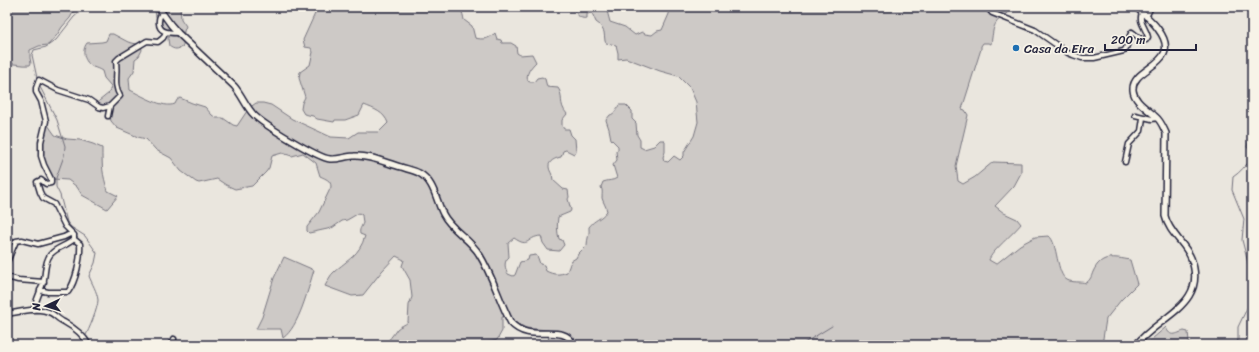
<svg xmlns="http://www.w3.org/2000/svg" width="1259" height="352" viewBox="0 0 1259 352" font-family="Sriracha,sans-serif">
  <style>
    .green { fill: #cdc9c6; stroke: #787680 }
    .lines { fill: none; stroke-linecap: round; stroke-linejoin: round }
    .stream { stroke: #716f7b; stroke-width: 1 }
    .minor-casing { stroke: #22223b; stroke-width: 7 }
    .major-casing { stroke: #22223b; stroke-width: 8 }
    .minor { stroke: #f7f3e8; stroke-width: 4 }
    .major { stroke: #f7f3e8; stroke-width: 5 }
    .poi-dot { fill: #1f6fb2; stroke: #f7f3e8; stroke-width: 1.5 }
    .labels { text-anchor: middle; stroke-width: 3.5; stroke-linejoin: round; paint-order: stroke }
    .poi-label { font-size: 13px; fill: #22223b; stroke: #f7f3e8; text-anchor: start }
  </style>
  <rect width="100%" height="100%" fill="#eae6de"/>
  <filter id="ink" filterUnits="userSpaceOnUse"><feTurbulence type="fractalNoise" baseFrequency=".025" numOctaves="2"/><feDisplacementMap in="SourceGraphic" scale="8" xChannelSelector="R" yChannelSelector="G"/><feConvolveMatrix kernelMatrix="1 2 1 2 8 2 1 2 1" color-interpolation-filters="sRGB"/></filter>
  <g filter="url(#ink)">
    <path class="green" d="M7 7H81L75 9 70 18 62 27 57 35 48 45 39 46 30 50V58L31 63 30 65C22 66 15 63 7 64Z
      M152 7H180L181 19 186 26 184 31 183 46C178 50 174 50 169 46L168 39 169 31 157 22 155 11Z
      M318 7H449C459 14 461 3 464 20L472 26 475 38C483 40 489 39 495 33L497 39 501 40 502 43H511L516 46 517 53 520 55 532 54 536 62C531 67 525 74 528 81L530 82H534L537 78 542 77 545 79 547 87 558 88C564 96 558 104 567 114L562 120V126L564 129H569L571 135 575 139 576 151 574 154 566 150 563 151 561 157C556 158 548 161 549 167 549 171 553 174 553 180L563 189 568 190 569 197 568 199 571 210 570 212 558 217C557 224 557 231 559 239L562 240 564 245 559 251 548 250 543 243 541 236C526 237 530 249 514 238L508 243 509 257C503 262 505 268 508 274L513 276 515 275 520 262 528 260 529 256 536 255 538 258 540 264 544 265 546 271C554 275 559 275 567 272L571 261 576 258 578 254 587 245C587 239 590 234 589 227 595 219 600 220 607 211 606 206 603 202 602 198 602 193 603 191 601 187L603 182C608 180 613 181 617 178L613 165 617 160 616 151 618 150V146L611 139 609 129 606 120 610 115C615 114 617 108 619 105H626L632 111V119L636 123 637 135 640 140V147L644 149 654 146 660 140H664L665 141V152L663 157 664 161 668 162 674 156 680 160 684 156V152L694 136 698 122 696 102 690 88 678 76 660 71 626 58 618 59V53L616 45 606 43 605 41 604 32 600 25 596 22 592 13 587 14V18C579 20 576 13 572 7H606L610 22 625 27 635 35 642 32 645 34 652 35 657 31 662 30 669 14 670 7H1005L1008 8 1007 13C992 24 994 26 991 44L988 43H983L981 46V49L962 109 965 110 968 115 956 166 958 181 963 184 975 177 993 162 1021 163V173L1014 186 995 206 1004 213 1017 219 1021 224C1014 233 991 252 989 260L996 264 1020 245 1035 237 1049 236C1058 243 1056 274 1067 280 1073 283 1080 281 1086 283 1091 279 1091 277 1093 272 1101 254 1114 257 1130 260L1137 284 1121 300 1106 319 1102 345H549L548 330 526 328 515 322 509 316 502 317V331L497 340 485 343 474 345H384C389 340 393 335 397 329 400 326 405 325 408 322L409 305 412 297 410 280 402 266 404 260 396 256 382 271 363 295 352 296 325 286C328 281 330 275 334 272 348 259 359 256 365 236L360 234C359 229 361 228 363 223 363 221 362 217 362 215L359 213 347 220 342 221 332 228 309 233 307 231V227L319 212 331 187C331 180 326 179 320 176L316 163 303 153 292 156 282 153 272 156 269 168 266 172 252 186 235 189 226 185 217 179 199 183 196 182 181 171 171 158 156 150 146 139 138 137 117 128 111 121 109 113 102 109 98 104 99 101 109 93 111 86 104 78 102 71C99 69 96 68 93 67 84 62 81 51 87 43L102 42 106 41 109 34H113L128 42 141 45 142 50 139 56 135 59 134 71 129 78 130 90C141 95 163 109 175 104L177 100 180 98 192 103 205 107 212 115 216 118H223L233 125 237 126 249 108 256 103H263L271 105 292 119 331 137 349 138 358 132H379L388 123C384 112 374 109 364 105L359 115 345 120H335L334 122 317 119 313 116 304 114 301 109 302 103 305 97 299 78 300 72 310 65 313 52 311 48 305 47 303 40Z
      M48 125 55 135 67 139 80 140 93 144 102 148C102 166 102 174 108 191L118 196 107 209 82 195 77 187 68 180 52 179C43 161 37 144 48 125Z
      M284 257 314 270C308 289 299 327 283 338L281 329H256L262 317 274 278Z
      M1166 327C1170 339 1177 333 1184 331L1188 332 1189 341 1191 345H1145Z"/>
    <g class="lines">
      <path class="stream" d="M37 78 32 55 34 50 46 47 56 40 74 17 86 7
        M39 85 57 120 65 146 64 156 56 178V187L60 195 67 222 71 227 85 236 97 253 95 263 89 276C92 284 97 291 98 300 98 308 89 330 85 337
        M1252 128 1247 147 1252 153
        M1252 159C1245 165 1241 172 1233 177L1232 190 1244 219 1242 240 1252 278
        M79 345 83 339
        M801 345 832 326
        M1236 345 1238 340V327L1252 298"/>
      <g class="minor-casing">
        <path id="minor" d="M987 7 992 13 1035 30 1068 53 1073 55 1082 58H1094L1124 51C1129 46 1127 38 1132 32L1141 39 1146 40 1148 37C1146 28 1138 22 1142 13
          M162 13C158 18 157 28 164 31 168 33 174 33 178 33
          M1146 17 1151 7
          M1135 115 1152 119 1157 118
          M108 116 110 106 120 96C113 85 118 74 116 61L119 58 147 41 158 42 163 38 166 32
          M1125 162 1129 144 1141 131 1143 118
          M74 235 65 226 54 204 43 198 40 192 37 182 41 180 46 184 51 183V179L44 165 41 156V142L46 121 41 101 36 92V88L39 80 58 90 89 100 99 107 103 108 110 106
          M7 262 16 241 22 240 38 244 64 237 70 234 74 235V239C67 246 56 247 50 255 44 263 46 274 43 283 40 293 36 299 34 310
          M7 277 18 280 44 282
          M40 290 48 292H68C76 281 81 258 80 244L74 239
          M7 314C21 312 37 306 51 313 55 315 59 320 64 322 75 328 83 334 89 345
          M171 345 174 339"/>
      </g>
      <g class="major-casing">
        <path id="major" d="M158 7 171 25 178 33 234 86C242 95 246 107 254 115 264 125 318 158 330 159 338 160 346 156 354 156 370 155 386 163 401 167 407 169 413 170 419 173 434 181 436 200 443 214 451 230 470 239 479 254 493 276 499 301 511 323 531 345 563 321 574 345
          M1136 7C1143 14 1152 20 1158 29 1185 65 1131 66 1133 90 1134 102 1148 109 1156 117 1161 121 1163 127 1166 133L1165 216C1169 233 1185 243 1191 258 1209 305 1158 316 1136 345"/>
      </g>
      <use href="#minor" class="minor"/>
      <use href="#major" class="major"/>
    </g>
  </g>
  <circle class="poi-dot" cx="1016" cy="48" r="4"/>
  <g class="labels">
    <g class="poi-label">
      <text x="1024" y="53">Casa da Eira</text>
    </g>
  </g>
  <rect width="1259" height="352" fill="none" stroke="#f7f3e8" stroke-width="24"/>
  <rect x="12" y="12" width="1235" height="328" fill="none" stroke="#22223b" stroke-width="1.5" filter="url(#ink)"/>
  <g transform="translate(46 306) rotate(266)" stroke="#f7f3e8" stroke-width="3" paint-order="stroke">
  <path d="M0-3L7 15L0 10L-7 15Z" fill="#22223b"/>
  <text y="-6" font-size="11" font-weight="bold" text-anchor="middle" fill="#22223b">N</text>
  </g>
  <path d="M1105 44v6h91v-6" fill="none" stroke="#22223b" stroke-width="2"/>
  <text x="1111" y="44" font-size="12" fill="#22223b" stroke="#f7f3e8" stroke-width="3" paint-order="stroke">200 m</text>
</svg>
